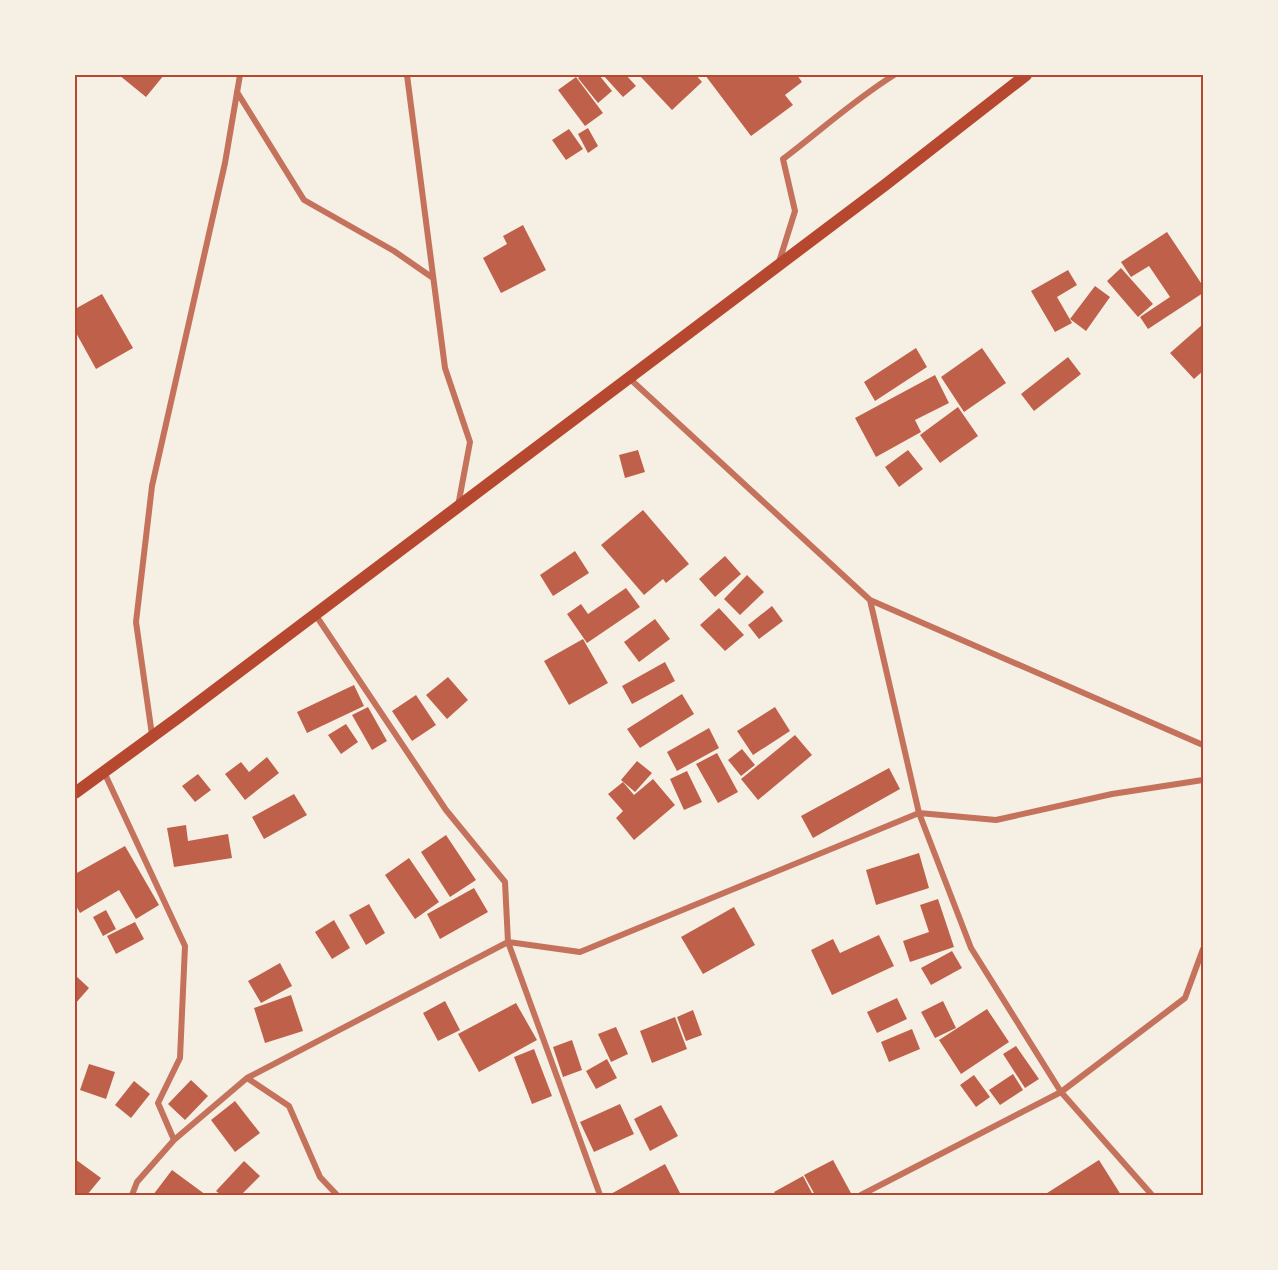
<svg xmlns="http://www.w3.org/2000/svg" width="1278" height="1270" viewBox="0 0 1278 1270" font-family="'Golos Text',sans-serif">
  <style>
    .building { fill: #bf614a }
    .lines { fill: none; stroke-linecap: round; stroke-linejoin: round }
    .minor { stroke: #c5725c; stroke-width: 6 }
    .secondary { stroke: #b5482f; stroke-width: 12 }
    .neatline { fill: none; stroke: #b5482f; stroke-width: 2 }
  </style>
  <rect width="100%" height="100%" fill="#f6efe4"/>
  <path class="building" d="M119 75H164L146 97Z
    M582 75H599L612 91 598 103 578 78Z
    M603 75H626L636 86 623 97Z
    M642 75H696L702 82 672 110 640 76Z
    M705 75H797L802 82 785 95 793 105 751 136Z
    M576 77 603 113 585 126 558 90Z
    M588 128 598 146 588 153 578 134Z
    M569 129 583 149 566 160 552 140Z
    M523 225 546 270 501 293 483 258 507 244 503 236Z
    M1167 232 1203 286V293L1148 329 1140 317 1170 297 1149 266 1131 277 1121 262Z
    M1121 268 1153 304 1138 317 1107 281Z
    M1068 270 1077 285 1057 297 1072 323 1055 332 1031 291Z
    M1095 286 1110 297 1086 331 1070 319Z
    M102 294 133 348 96 369 75 331V309Z
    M1203 324V371L1194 379 1170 353Z
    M916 348 927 367 875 401 864 382Z
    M982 348 1006 383 964 412 941 377Z
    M1068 357 1081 374 1034 411 1021 394Z
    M935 375 949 403 915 420 921 432 876 457 855 418Z
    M958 407 978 436 940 463 920 435Z
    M638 450 645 472 625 478 619 455Z
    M908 450 923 469 899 487 885 467Z
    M643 510 689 564 666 583 663 579 644 595 601 545Z
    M575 551 589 573 553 596 540 575Z
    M725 556 741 574 715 597 699 579Z
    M747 575 764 592 740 615 724 599Z
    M626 588 640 607 587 643 567 614 581 604 588 614Z
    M772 606 783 621 759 639 748 625Z
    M719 608 744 635 725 651 700 625Z
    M655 619 670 639 639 662 624 642Z
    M583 639 608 683 569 705 544 661Z
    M665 662 675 681 632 704 622 686Z
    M448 677 468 700 447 719 426 695Z
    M354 685 364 706 307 733 297 712Z
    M682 694 694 714 640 748 627 729Z
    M416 695 436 725 412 741 392 711Z
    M368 707 387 741 372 750 352 715Z
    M775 707 790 731 753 755 737 731Z
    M346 724 358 742 341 754 328 735Z
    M709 728 719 748 677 771 667 752Z
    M795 735 812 755 758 800 741 779Z
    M742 749 755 765 741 776 728 760Z
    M717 753 738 792 718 803 696 764Z
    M267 757 279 773 245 800 225 774 241 762 249 772Z
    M637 761 652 773 635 792 621 780Z
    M889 768 900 789 813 838 801 816Z
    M687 771 702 802 684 810 670 779Z
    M198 774 211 790 195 802 182 786Z
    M653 779 675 805 634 840 616 818 623 811 608 794 623 782 634 795Z
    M294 794 307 815 264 839 252 817Z
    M186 825 188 841 228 834 232 858 174 867 167 828Z
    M446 835 476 880 450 897 421 852Z
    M125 846 159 905 136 919 119 890 80 913 75 904V874Z
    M919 853 929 888 876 905 866 870Z
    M409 858 439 902 415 919 385 875Z
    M474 888 488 912 440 939 427 914Z
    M938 899 954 947 910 962 903 941 929 932 920 905Z
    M369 904 385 933 366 945 349 915Z
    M734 907 755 945 703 974 681 937Z
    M106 910 116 929 103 936 93 917Z
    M334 920 350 948 332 959 315 932Z
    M135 922 144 939 116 954 107 936Z
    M879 935 894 966 832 995 811 950 833 939 840 953Z
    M952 951 962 968 931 985 921 968Z
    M280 963 292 986 261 1003 248 981Z
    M75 975 89 988 75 1004Z
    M291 995 303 1031 265 1043 254 1008Z
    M897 998 907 1019 877 1033 867 1012Z
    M445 1001 460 1030 438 1041 423 1013Z
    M943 1001 956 1028 935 1038 921 1012Z
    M516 1003 537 1040 479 1072 458 1034Z
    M987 1009 1009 1042 961 1074 939 1040Z
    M693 1010 702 1035 686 1041 677 1017Z
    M675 1017 687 1049 652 1063 640 1031Z
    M616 1027 628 1054 611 1062 598 1034Z
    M912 1029 920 1049 889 1062 881 1042Z
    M572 1040 582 1070 563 1077 553 1047Z
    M1016 1046 1039 1079 1025 1088 1003 1054Z
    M534 1049 552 1096 532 1104 514 1057Z
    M607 1059 617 1078 596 1089 586 1071Z
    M89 1064 115 1072 106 1099 80 1090Z
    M1013 1074 1023 1090 1000 1105 989 1090Z
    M974 1075 990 1097 976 1107 960 1085Z
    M191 1080 208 1096 185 1120 168 1104Z
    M134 1081 150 1094 131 1118 115 1105Z
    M235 1101 260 1133 235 1152 211 1120Z
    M620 1104 634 1134 594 1152 580 1122Z
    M661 1105 678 1136 650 1151 634 1119Z
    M75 1159 101 1178 87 1195H75Z
    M833 1160 852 1195H815L804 1175Z
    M1099 1160 1121 1195H1044Z
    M244 1161 260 1176 241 1195H221L216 1191Z
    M665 1164 681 1195H609Z
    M172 1170 206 1195H153Z
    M803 1176 813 1195H776L774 1192Z"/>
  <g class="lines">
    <path class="minor" d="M407 75 445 368 470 442 458 506
      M237 92 304 200 394 251 433 278
      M779 262 795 211 783 159C820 131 854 100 894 75
      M629 378 870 600 919 813 971 948 1061 1092 1152 1195
      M870 600 1203 745
      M315 614 446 810 505 882 508 942 600 1195
      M152 735 136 622 152 486 225 163 240 75
      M104 772 185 946 180 1058 158 1103 174 1140 247 1078 508 942 580 952 919 813 996 820 1112 794 1203 780
      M247 1078 289 1106 320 1177 337 1195
      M132 1195 137 1182 174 1140
      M861 1195 1061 1092 1185 998 1203 949"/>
    <path class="secondary" d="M75 793 179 717 885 185 1026 75"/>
  </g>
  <rect width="1278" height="1270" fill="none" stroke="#f6efe4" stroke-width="153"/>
  <rect x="76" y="76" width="1126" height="1118" class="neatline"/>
</svg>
